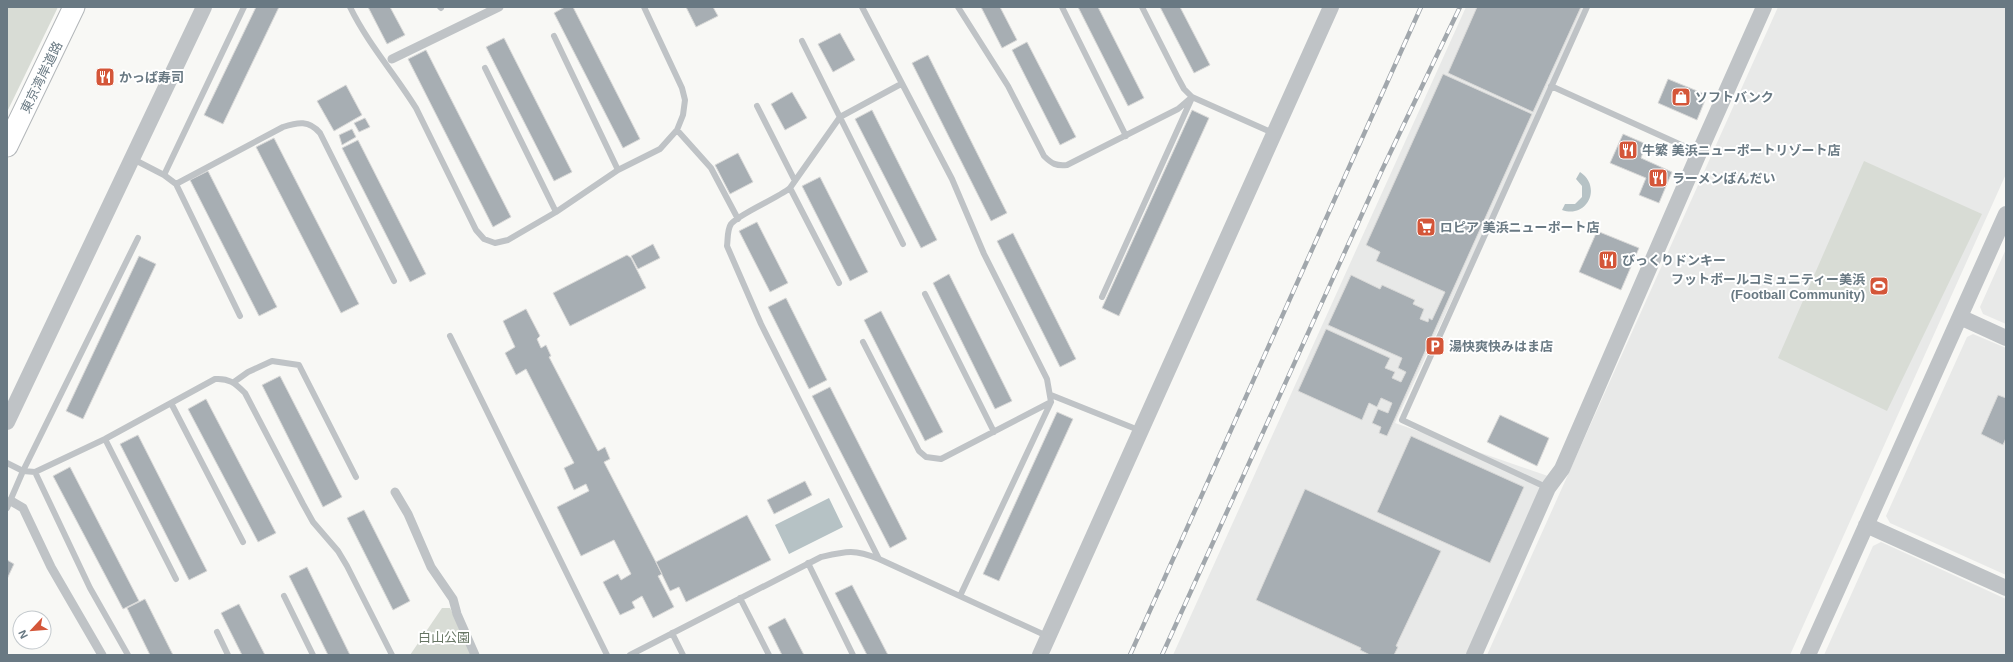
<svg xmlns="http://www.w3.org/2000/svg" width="2013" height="662" viewBox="0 0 2013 662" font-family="Helvetica,'Noto Sans JP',sans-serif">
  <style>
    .built { fill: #e8e9e8 }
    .green { fill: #d8dcd5 }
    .water { fill: #b6c2c5 }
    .building { fill: #a7aeb3; stroke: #d9d9d8 }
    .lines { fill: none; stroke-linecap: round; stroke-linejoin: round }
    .trunk-casing { stroke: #b2b6b9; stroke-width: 23 }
    .service { stroke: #bfc3c6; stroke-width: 6 }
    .pedestrian { stroke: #bfc3c6; stroke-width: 9 }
    .tertiary { stroke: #bfc3c6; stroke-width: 16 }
    .trunk { stroke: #fff; stroke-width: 21 }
    .rail-casing { stroke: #a1a7ac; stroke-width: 4.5 }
    .rail { stroke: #fff; stroke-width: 3; stroke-dasharray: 9; stroke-linecap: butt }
    .labels { text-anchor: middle; stroke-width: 4; stroke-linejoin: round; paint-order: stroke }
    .street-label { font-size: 13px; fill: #697983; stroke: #fff }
    .poi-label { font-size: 13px; font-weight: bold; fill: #697983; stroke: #fff; text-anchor: start }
    .park-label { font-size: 13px; fill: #677664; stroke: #fff }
  </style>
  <rect width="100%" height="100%" fill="#f8f8f5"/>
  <path class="built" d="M1466 7H1588L1395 423 1548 476 1466 655H1173Z
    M1778 7H2006V174L1790 655H1487Z
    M2006 249V324L1983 314 1980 307Z
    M1973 334 2006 348V575L1890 523 1886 516 1967 337Z
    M1881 542 2006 599V655H1824L1873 546Z"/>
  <path class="green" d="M7 7H58L7 112Z
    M1864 161 1982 214 1887 411 1778 358Z
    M442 608H450L473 655H410Z"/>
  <path class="water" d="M1580 172C1602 186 1588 219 1562 210L1565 204H1575L1582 197V186L1576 179Z
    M829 498 843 527 789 554 775 525Z"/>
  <path class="building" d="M256 7H279L223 124 204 115Z
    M368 7H390L405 35 387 44Z
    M565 7H573L640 139 623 148 554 13Z
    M686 7H713L718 16 696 27Z
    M981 7H1000L1017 40 1002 48Z
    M1078 7H1098L1144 98 1128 106Z
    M1160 7H1180L1210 65 1194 73Z
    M1477 7H1581L1533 112 1448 73Z
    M840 33 855 60 833 72 818 44Z
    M504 38 572 172 554 181 486 47Z
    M1027 42 1076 137 1060 145 1012 50Z
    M426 50 511 217 493 227 408 59Z
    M928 55 1007 213 991 221 912 63Z
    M1443 74 1532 114 1387 436 1379 433 1381 427 1372 423 1378 409 1388 413 1392 403 1381 398 1377 407 1369 403 1362 420 1298 391 1326 329 1390 358 1385 368 1395 372 1392 378 1401 382 1406 372 1398 368 1402 358 1328 325 1351 275 1380 289 1382 285 1415 300 1413 304 1424 309 1420 319 1428 322 1429 318 1432 320 1445 292 1376 261 1380 252 1366 245Z
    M1668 79 1707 95 1697 120 1658 103Z
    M346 85 362 115 334 131 317 101Z
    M792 92 807 118 785 130 771 104Z
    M872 110 937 240 921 248 855 119Z
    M1192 110 1209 118 1119 316 1102 308Z
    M365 118 370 127 359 132 354 123Z
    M352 129 356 137 342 145 339 135Z
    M1623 134 1646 144 1641 158 1672 172 1659 203 1639 195 1646 178 1610 163Z
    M274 138 359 304 341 313 256 147Z
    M358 140 426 274 410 282 342 148Z
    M738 153 753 182 730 194 715 165Z
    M208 171 277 307 259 316 190 180Z
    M820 177 868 272 850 281 802 186Z
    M757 222 788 283 770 292 739 231Z
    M1597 231 1639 248 1621 290 1579 272Z
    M1013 233 1076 359 1060 367 997 241Z
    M653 244 660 258 638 269 631 256Z
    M627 255 631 258 646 288 570 326 553 293Z
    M139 256 156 264 83 419 66 411Z
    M949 274 1012 401 995 409 933 283Z
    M786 298 827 380 809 389 768 307Z
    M526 309 540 336 537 339 541 348 546 345 551 356 549 357 598 451 605 447 610 459 604 462 662 574 658 576 674 607 653 618 642 596 632 602 635 608 620 615 603 582 618 574 621 580 631 574 614 540 581 556 557 507 589 491 586 484 574 490 564 468 574 463 526 369 516 375 505 353 515 347 503 321Z
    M881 311 943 432 925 441 864 320Z
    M280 376 342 497 323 507 262 385Z
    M830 387 907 539 890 548 812 396Z
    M1998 395 2006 398V438L2003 445 1981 434Z
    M206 399 276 533 258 542 188 409Z
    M1057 412 1073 419 999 581 983 574Z
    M1500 415 1549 438 1537 466 1487 442Z
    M138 435 207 571 189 580 120 444Z
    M1411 436 1524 487 1490 563 1377 512Z
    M70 467 139 601 123 609 53 476Z
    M805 481 812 495 774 514 767 500Z
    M1305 489 1441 551 1396 646 1398 647 1394 655H1370L1360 650 1361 648 1256 600Z
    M364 510 410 601 393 610 347 518Z
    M747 515 771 560 686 602 679 587 670 591 656 562Z
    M7 560 14 564 7 579Z
    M307 567 350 655H328L289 576Z
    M852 585 888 655H867L835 593Z
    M145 599 173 655H150L127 608Z
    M239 604 265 655H242L221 613Z
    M785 618 804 655H782L768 627Z"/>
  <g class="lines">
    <g class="trunk-casing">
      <path id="trunk" d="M7 146 74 7"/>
    </g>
    <path class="service" d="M350 7C368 44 395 74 416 108L476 230 484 239 495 243 508 240 556 212 618 170 660 149 677 130 683 115 685 100 682 88 644 7
      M440 7 441 8
      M862 7 952 179 984 254 1047 379 1051 402 960 596
      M958 7 1008 86 1044 156C1052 164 1056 166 1067 165L1178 109 1192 97
      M1062 7 1126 136
      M1142 7 1178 78 1184 89 1192 97 1273 133
      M554 36 618 170
      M802 41 903 244
      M485 68 556 212
      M1551 86 1699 153
      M757 106 795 181
      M677 130 711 168 738 219
      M133 159 164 175 176 184 240 316
      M164 175 244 7
      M176 184 283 127C298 122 309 120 320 133L394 281
      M790 188 839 283
      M925 294 994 432
      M1102 297 1191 100
      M450 336 607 655
      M863 342 919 451 926 457 941 459 1051 402
      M234 382 248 372 272 361 299 365 356 477
      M1051 395 1141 431
      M171 403 243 542
      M105 439 176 579
      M7 463 23 471 35 472 105 439 215 379C229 378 235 383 245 393L303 504 313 522 338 551 347 566 392 655
      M35 472 90 588 128 655
      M1548 488 1402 420 1587 7
      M7 508 23 471 138 238
      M879 559 761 324 727 246C728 239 727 230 731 224 739 214 776 199 790 188L840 117 901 84
      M808 563 853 655
      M284 596 313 655
      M740 598 769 655
      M217 632 228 655
      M672 633 683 655
      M630 655 821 557C847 551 854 549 879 559L1047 636"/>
    <path class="pedestrian" d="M392 59 499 7
      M395 492 408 514 431 567 453 599 457 614 475 655
      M11 501 23 508 51 567 102 655"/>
    <path class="tertiary" d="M1960 317 2006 338
      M7 422 204 7
      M1866 525 2006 588
      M1040 655 1331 7
      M1474 655 1548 488 1562 469 1699 153 1764 7
      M1808 655 2006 214"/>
    <use href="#trunk" class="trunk"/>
    <g class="rail-casing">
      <path id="rail" d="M1130 655 1421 7
        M1162 655 1382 170 1460 7"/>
    </g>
    <use href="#rail" class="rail"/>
  </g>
  <defs>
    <g id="restaurant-square" transform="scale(1)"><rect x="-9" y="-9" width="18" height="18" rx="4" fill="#d45639" stroke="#fff"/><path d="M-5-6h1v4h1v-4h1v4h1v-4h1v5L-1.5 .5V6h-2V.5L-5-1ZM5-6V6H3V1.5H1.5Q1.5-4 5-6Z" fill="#fff"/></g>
    <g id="shop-square" transform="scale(1)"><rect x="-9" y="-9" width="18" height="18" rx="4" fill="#d45639" stroke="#fff"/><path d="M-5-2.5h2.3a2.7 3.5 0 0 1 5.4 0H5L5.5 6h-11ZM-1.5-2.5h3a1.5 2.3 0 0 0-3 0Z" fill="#fff"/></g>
    <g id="supermarket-square" transform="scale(1)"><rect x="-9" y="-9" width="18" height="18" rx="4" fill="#d45639" stroke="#fff"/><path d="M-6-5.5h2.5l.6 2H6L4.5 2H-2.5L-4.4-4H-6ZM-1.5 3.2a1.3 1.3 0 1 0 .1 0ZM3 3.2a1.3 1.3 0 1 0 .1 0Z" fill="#fff"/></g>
    <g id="stadium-square" transform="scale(1)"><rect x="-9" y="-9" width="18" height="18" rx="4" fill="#d45639" stroke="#fff"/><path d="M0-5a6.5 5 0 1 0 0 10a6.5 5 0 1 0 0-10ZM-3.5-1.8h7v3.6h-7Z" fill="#fff"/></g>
    <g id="parking-square" transform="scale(1)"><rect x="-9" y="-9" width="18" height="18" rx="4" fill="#d45639" stroke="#fff"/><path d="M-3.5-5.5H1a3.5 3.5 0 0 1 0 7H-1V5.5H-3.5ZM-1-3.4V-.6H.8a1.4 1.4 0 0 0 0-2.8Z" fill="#fff"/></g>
  </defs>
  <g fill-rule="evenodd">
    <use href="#restaurant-square" x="105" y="77"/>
    <use href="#shop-square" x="1681" y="97"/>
    <use href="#restaurant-square" x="1628" y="150"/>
    <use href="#restaurant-square" x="1658" y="178"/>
    <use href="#supermarket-square" x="1426" y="227"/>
    <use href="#restaurant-square" x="1608" y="260"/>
    <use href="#stadium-square" x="1879" y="286"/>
    <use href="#parking-square" x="1435" y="346"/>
  </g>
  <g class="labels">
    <g class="street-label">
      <text transform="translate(41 77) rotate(-64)" y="5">東京湾岸道路</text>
    </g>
    <g class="poi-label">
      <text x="119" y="82">かっぱ寿司</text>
      <text x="1695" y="102">ソフトバンク</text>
      <text x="1642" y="155">牛繁 美浜ニューポートリゾート店</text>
      <text x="1672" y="183">ラーメンばんだい</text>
      <text x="1440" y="232">ロピア 美浜ニューポート店</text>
      <text x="1622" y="265">びっくりドンキー</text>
      <text x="1865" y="284" text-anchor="end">フットボールコミュニティー美浜<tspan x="1865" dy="15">(Football Community)</tspan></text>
      <text x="1449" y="351">湯快爽快みはま店</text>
    </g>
    <g class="park-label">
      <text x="444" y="642">白山公園</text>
    </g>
  </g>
  <rect width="2013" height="662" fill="none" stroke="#697983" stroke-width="16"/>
  <g transform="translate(32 630) rotate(244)"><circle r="19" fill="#ffffff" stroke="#c3c9cd"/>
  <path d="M0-3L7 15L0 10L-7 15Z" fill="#d45639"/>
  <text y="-6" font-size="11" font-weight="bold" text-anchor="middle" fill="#697983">N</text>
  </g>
</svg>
